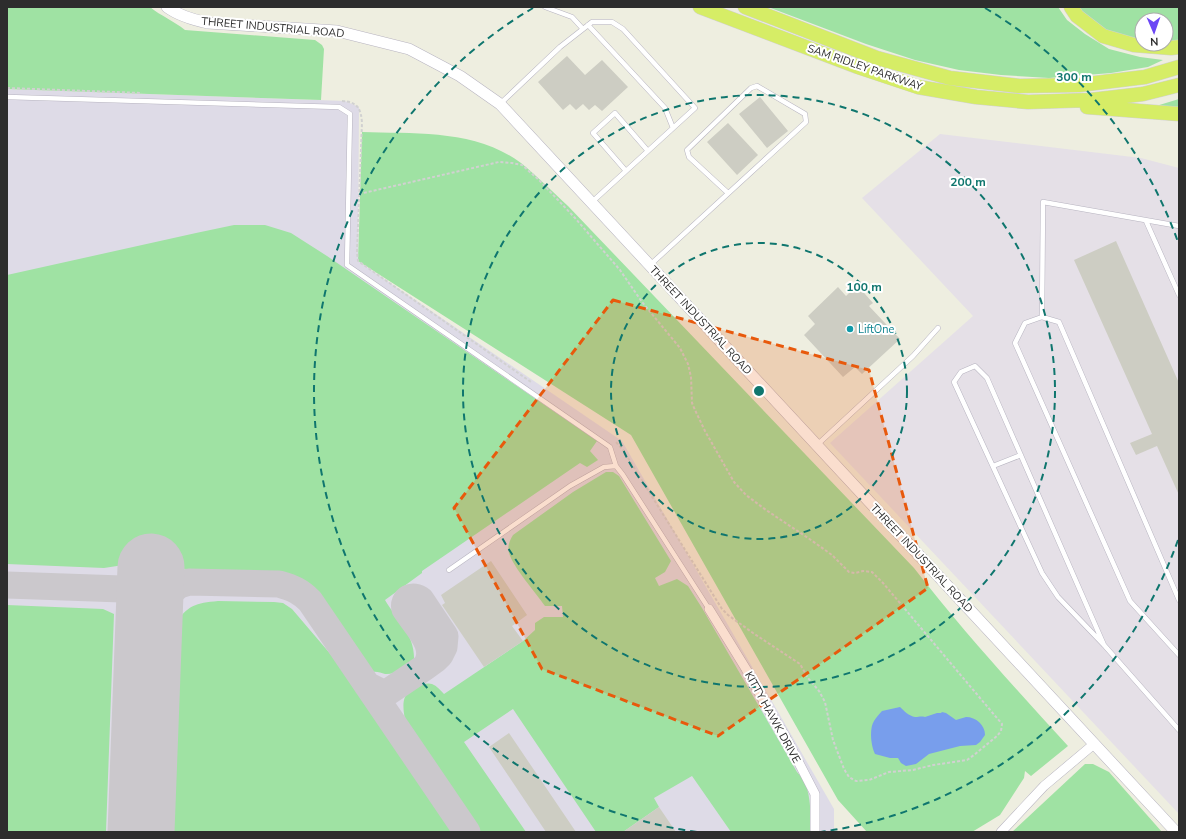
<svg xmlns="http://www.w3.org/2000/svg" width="1186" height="839" viewBox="0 0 1186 839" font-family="'Nunito Sans',sans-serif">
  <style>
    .industrial { fill: #e5e0e7 }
    .airport { fill: #dedbe7 }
    .green { fill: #9fe2a3 }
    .water { fill: #789eec }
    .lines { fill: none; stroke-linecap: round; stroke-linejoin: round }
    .taxiway { stroke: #cbc8cc; stroke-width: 27 }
    .runway { stroke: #cbc8cc; stroke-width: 67 }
    .building { fill: #cdcdc3 }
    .service-casing { stroke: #b7b4c0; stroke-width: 5.5 }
    .minor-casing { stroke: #b7b4c0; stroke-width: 10 }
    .tertiary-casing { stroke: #b7b4c0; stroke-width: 12 }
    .primary-casing { stroke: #d1d1d1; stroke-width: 15 }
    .path { stroke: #d1d1d1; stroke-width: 2; stroke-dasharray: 3 2; stroke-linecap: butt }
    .service { stroke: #fff; stroke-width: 4.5 }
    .minor { stroke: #fff; stroke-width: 9 }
    .tertiary { stroke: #fff; stroke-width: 11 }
    .primary { stroke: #d6ed66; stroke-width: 14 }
    .marked { fill: #e8590c; fill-opacity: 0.2; stroke: #e8590c; stroke-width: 3; stroke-dasharray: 8 5; stroke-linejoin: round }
    .ring { fill: none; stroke: #0f766e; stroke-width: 2; stroke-dasharray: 7 5 }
    .culture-dot { fill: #0f9aa8; stroke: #fff; stroke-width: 1.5 }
    .labels { text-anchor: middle; stroke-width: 4; stroke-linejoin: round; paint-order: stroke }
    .street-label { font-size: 11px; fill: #2d2d2d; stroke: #fff }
    .culture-label { font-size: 11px; fill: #0d838f; stroke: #fff; text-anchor: start }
    .centre { fill: #0f766e; stroke: #fff; stroke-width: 2 }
    .ring-label { font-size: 12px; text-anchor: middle; font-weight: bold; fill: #0f766e; stroke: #fff; stroke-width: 4; stroke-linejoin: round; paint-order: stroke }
  </style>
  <rect width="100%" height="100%" fill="#eeeee0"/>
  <path class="industrial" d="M940 134 1141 158 1179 168V814L830 443 973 316 862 198Z"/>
  <path class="airport" d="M7 89 345 101 359 107 358 261 622 441 834 809V832H7Z"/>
  <path class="green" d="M7 7H150C161 16 174 21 185 30L315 40 322 45 324 49 321 100 7 89Z
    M768 7H1058L1067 20 1085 34 1109 49 1140 57 1163 60 1148 67 1111 73 1049 78 1001 75 959 70 915 60 866 44Z
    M1075 7H1179V42L1166 43V20H1142V42L1109 34Z
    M1179 99V109L1156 106Z
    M362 132C416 134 475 129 521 163 537 176 553 192 568 206L914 568C962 630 1015 688 1068 746L1031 776 1025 771 1024 778 1000 815 972 832H867L838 800 631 435 358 261Z
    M234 225H265L291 233 327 256 597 441 590 451 598 460 587 467 580 463 422 571V573L385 600C397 621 415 634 414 660 407 667 395 675 385 674 381 673 377 671 372 672L325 602 312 586 293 575 280 573 117 566 104 568 7 564V275L196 233Z
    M606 472H613L619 476 671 561 665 572 655 578 659 586 677 579 688 586 702 608 797 772C800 775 803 779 805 783 811 797 811 817 810 832H731L692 776 654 798 659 807 623 832H596L513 709 464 742 526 832H480L405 720C404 713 402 704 405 697 408 690 424 681 432 684 437 686 440 690 444 694L523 641 535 630V623L544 617H563L562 606H545C536 593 513 567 509 553 507 546 510 540 513 535L573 492Z
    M218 601 274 602 283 603 292 609 344 670 453 832H173L178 701 177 691 173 690 175 625C187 605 196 603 218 601Z
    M7 605 103 609 114 614 106 832H7Z
    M1085 764H1093L1109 772 1162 832H1012Z"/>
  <path class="water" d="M900 707C904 711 909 716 915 717 919 717 921 716 925 717L937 713H941L942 712 946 713 956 720C959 719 963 718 966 717 976 717 985 725 985 735L980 742 976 745 960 746 929 754 916 764 906 766 901 763 898 758H890L875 754C871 746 869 729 874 721 876 718 879 714 882 711Z"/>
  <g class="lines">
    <path class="taxiway" d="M7 585 122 589 127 590 150 591H172L179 585 189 582 279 584C293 588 300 591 310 601L467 832
      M367 685 381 692H388L425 667C440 648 416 626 405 609 402 599 413 593 421 600L445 636 444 647 440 655 436 659 425 667"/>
    <path class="runway" d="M141 832 151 567"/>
  </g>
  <path class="building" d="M567 56 585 75 602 60 628 87 602 111 595 105 589 110 583 104 576 110 570 104 563 110 538 82Z
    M760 97 788 131 767 148 739 114Z
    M728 123 758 155 737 175 707 142Z
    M1116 241 1179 383V495L1157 446 1136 455 1130 443 1152 434 1074 260Z
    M857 285 873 303 869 306 900 339 862 374 855 367 843 377 804 335 815 324 808 316 838 287 846 296Z
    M491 561 527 615 512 626 523 641 484 667 442 605 445 603 441 595Z
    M509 733 576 832H546L489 747Z
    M659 807 676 832H623Z"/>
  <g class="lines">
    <g class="service-casing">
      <path id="service" d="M545 7 572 17 583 29
        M588 25 665 108 673 128
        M7 97 339 107 350 114 347 265 610 447 616 466
        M500 104 560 47 592 22H612L623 29 695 108 592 202
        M626 171 593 133 615 113 648 151
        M1146 221 1179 295
        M1179 226 1043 202 1042 317 1025 323 1015 343 1130 601 1179 655
        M650 265 806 122 805 114 757 86 751 88 687 150 689 157 728 193
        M1042 317 1059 322 1179 600
        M817 445 913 356 938 328
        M993 466 1021 455
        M449 570 570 486 604 467 616 466 623 475 709 609
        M1104 645 987 378 975 366 961 372 954 382 1042 573 1058 597 1104 645 1179 730"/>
    </g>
    <g class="minor-casing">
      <path id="minor" d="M709 609 746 669 768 709 785 736 815 794V832
        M1001 832 1044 786 1094 744"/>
    </g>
    <g class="tertiary-casing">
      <path id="tertiary" d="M167 7C179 16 194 20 208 23L337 31 409 49 460 76 500 104 1176 832"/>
    </g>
    <g class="primary-casing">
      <path id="primary" d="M700 7 858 67 918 87 976 97 1028 102 1091 100 1143 94 1179 85
        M745 7 877 58 950 78 1019 86 1079 85 1145 77 1179 67
        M1071 7 1077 16 1103 36 1134 45 1171 48 1179 47
        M1087 107 1179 114"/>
    </g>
    <path class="path" d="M7 88 142 93
      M342 101C358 102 361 109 362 123L357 252 358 261 531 382
      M359 194 499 162 512 163 522 165 539 180 575 218 620 270 642 302 680 348 688 364 691 377 692 403 695 410 705 431 734 482 746 495 766 510 811 540 832 555 849 572 855 573 863 571 872 572 883 583 1002 724 1001 731 997 736 974 755 967 760 933 765 913 770 889 772 869 780 856 781 849 777 844 769 833 740 825 702 819 691 808 678 800 664 753 633 728 615 722 609 623 450 616 442"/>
    <use href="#service" class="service"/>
    <use href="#minor" class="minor"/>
    <use href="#tertiary" class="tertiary"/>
    <use href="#primary" class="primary"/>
  </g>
  <path class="marked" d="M613 300 869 370 928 588 718 736 542 669 454 508Z"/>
  <g class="ring">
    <circle cx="759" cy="391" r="148"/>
    <circle cx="759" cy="391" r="296"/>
    <path d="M1178 540A445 445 0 0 1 821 832M697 832A445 445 0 0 1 533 8M985 8A445 445 0 0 1 1178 242"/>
  </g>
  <circle class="culture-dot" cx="850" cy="329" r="4"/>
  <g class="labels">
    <g class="street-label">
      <text transform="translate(273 27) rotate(5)" y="4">THREET INDUSTRIAL ROAD</text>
      <text transform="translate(865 67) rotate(19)" y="4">SAM RIDLEY PARKWAY</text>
      <text transform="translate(701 320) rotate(47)" y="4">THREET INDUSTRIAL ROAD</text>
      <text transform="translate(922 558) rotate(47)" y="4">THREET INDUSTRIAL ROAD</text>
      <text transform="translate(773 717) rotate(61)" y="4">KITTY HAWK DRIVE</text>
    </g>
    <g class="culture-label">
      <text x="858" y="333">LiftOne</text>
    </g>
  </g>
  <circle cx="759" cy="391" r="6" class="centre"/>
  <g class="ring-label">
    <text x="1074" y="81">300 m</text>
    <text x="968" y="186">200 m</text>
    <text x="864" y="291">100 m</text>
  </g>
  <rect width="1186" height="839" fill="none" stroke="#2d2d2d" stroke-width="16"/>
  <g transform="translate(1154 32) rotate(178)"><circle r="19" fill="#ffffff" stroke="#ababab"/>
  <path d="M0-3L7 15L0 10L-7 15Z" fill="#6c47f5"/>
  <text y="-6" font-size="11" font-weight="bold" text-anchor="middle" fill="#2d2d2d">N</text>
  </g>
</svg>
